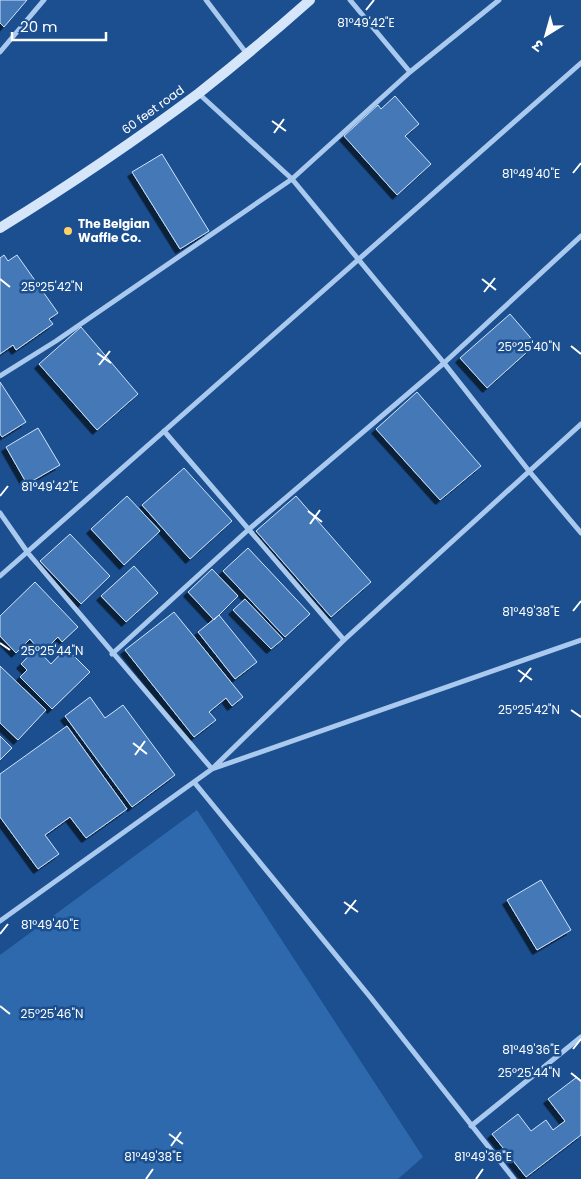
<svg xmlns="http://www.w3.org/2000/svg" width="581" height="1179" viewBox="0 0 581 1179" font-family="Poppins,'Noto Sans Devanagari',sans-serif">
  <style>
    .green { fill: #2e69ad }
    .building { fill: #4478b7; stroke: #cfe3fa; filter: url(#shadow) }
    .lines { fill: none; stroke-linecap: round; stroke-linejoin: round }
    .street { stroke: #a9c9ee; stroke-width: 5 }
    .secondary { stroke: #d6e6fa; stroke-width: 10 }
    .ticks { fill: none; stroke: #fff; stroke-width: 2 }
    .poi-dot { fill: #ffd166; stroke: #1b4f8f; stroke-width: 2 }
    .labels { text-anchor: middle; stroke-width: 5; stroke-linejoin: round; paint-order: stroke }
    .street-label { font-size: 12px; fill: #fff; stroke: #1b4f8f }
    .poi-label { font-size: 12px; font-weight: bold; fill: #fff; stroke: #1b4f8f; text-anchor: start }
    .ticks-label { font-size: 12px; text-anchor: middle; fill: #fff; stroke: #1b4f8f; stroke-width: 5; stroke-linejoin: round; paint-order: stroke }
  </style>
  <defs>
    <filter id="shadow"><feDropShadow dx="-4.5" dy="4.5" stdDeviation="0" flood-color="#0009"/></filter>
  </defs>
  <rect width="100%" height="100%" fill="#1b4f8f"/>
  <path class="green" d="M197 810 423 1157 398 1179H0V955Z"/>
  <path class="building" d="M0 0H27L4 27 0 23Z
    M395 96 419 124 405 136 431 164 397 195 344 136 378 105 381 109Z
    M162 154 209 231 180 249 132 172Z
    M4 255 8 261 17 255 58 313 49 319 53 324 16 350 13 345 0 354V258Z
    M510 314 536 344 487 388 460 358Z
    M81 327 138 394 97 430 39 364Z
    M0 382 26 422 2 437 0 434Z
    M417 392 481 466 440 500 376 429Z
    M38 428 60 465 27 484 6 447Z
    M184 468 232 521 190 559 142 505Z
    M127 496 160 531 124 565 91 529Z
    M296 496 371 582 331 617 256 531Z
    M70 534 110 576 81 604 40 561Z
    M248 548 310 614 285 637 223 571Z
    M134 566 158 593 126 622 101 596Z
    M212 569 238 596 214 620 188 592Z
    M35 582 78 627 62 642 58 637 42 653 30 639 16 653 0 636V616Z
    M245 599 283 639 271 649 233 610Z
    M174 612 243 697 232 706 226 698 209 712 216 720 194 737 125 650Z
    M219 615 257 662 235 679 198 632Z
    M36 648 51 664 66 648 90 672 52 709 20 677 27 670 21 664Z
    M0 666 46 710 18 740 0 723Z
    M90 697 105 718 123 705 175 775 132 807 65 716Z
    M67 726 127 809 86 838 70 817 45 835 59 854 38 869 0 817V774Z
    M0 736 12 748 0 760Z
    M541 880 571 930 537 950 507 900Z
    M577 1077 581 1082V1135L526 1177 492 1134 518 1114 531 1131 546 1120 553 1130 565 1121 548 1099Z"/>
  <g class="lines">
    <path class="street" d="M206 0 247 54
      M350 0 410 72 499 0
      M0 52 44 0
      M198 93 292 179 444 363 529 471 581 533
      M0 376 56 341 292 179 410 72
      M164 431 344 640
      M0 513 28 553 212 769 581 640
      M0 576 581 63
      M112 654 248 530 444 363 581 236
      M194 782 371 998 514 1179
      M0 921 212 769 344 640 581 424
      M471 1126 581 1037"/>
    <path class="secondary" d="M0 228C68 186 135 141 199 93 237 63 274 32 310 0"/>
  </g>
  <path class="ticks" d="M366 10 374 0M272 121 286 131M274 133 284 119M573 173 581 163M0 279 10 287M482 279 496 290M484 292 495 278M571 346 581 354M97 353 111 363M99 365 110 351M0 496 8 486M308 511 322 522M310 524 320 510M573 611 581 601M0 643 10 650M518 670 532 680M520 682 531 668M571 710 581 717M133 743 147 754M135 755 145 741M344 902 358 912M345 914 356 900M0 934 8 924M0 1006 10 1014M573 1049 581 1039M571 1073 581 1081M169 1134 183 1144M171 1146 181 1132M146 1179 153 1169M476 1179 483 1169"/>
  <circle class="poi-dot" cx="68" cy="231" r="5"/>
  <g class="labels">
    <g class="street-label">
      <text transform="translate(153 110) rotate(-36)" y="4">60 feet road</text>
    </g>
    <g class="poi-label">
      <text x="78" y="228">The Belgian<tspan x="78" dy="14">Waffle Co.</tspan></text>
    </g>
  </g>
  <g class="ticks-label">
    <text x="366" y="27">81°49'42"E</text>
    <text x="531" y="178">81°49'40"E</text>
    <text x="52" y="291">25°25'42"N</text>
    <text x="529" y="351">25°25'40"N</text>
    <text x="50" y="491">81°49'42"E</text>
    <text x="531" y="616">81°49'38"E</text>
    <text x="52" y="655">25°25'44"N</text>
    <text x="529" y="714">25°25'42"N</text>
    <text x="50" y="929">81°49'40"E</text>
    <text x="52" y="1018">25°25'46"N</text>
    <text x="531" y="1054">81°49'36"E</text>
    <text x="529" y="1077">25°25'44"N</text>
    <text x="153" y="1161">81°49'38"E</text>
    <text x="483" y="1161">81°49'36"E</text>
  </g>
  <g transform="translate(546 35) rotate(217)" stroke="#1b4f8f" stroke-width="4" paint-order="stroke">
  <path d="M0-4L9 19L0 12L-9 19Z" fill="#ffffff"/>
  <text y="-8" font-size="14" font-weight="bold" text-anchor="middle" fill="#ffffff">उ</text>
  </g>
  <path d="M12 32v8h94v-8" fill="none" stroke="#ffffff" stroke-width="2.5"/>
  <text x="20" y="32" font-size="15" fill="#ffffff" stroke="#1b4f8f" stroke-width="4" paint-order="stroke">20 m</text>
</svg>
